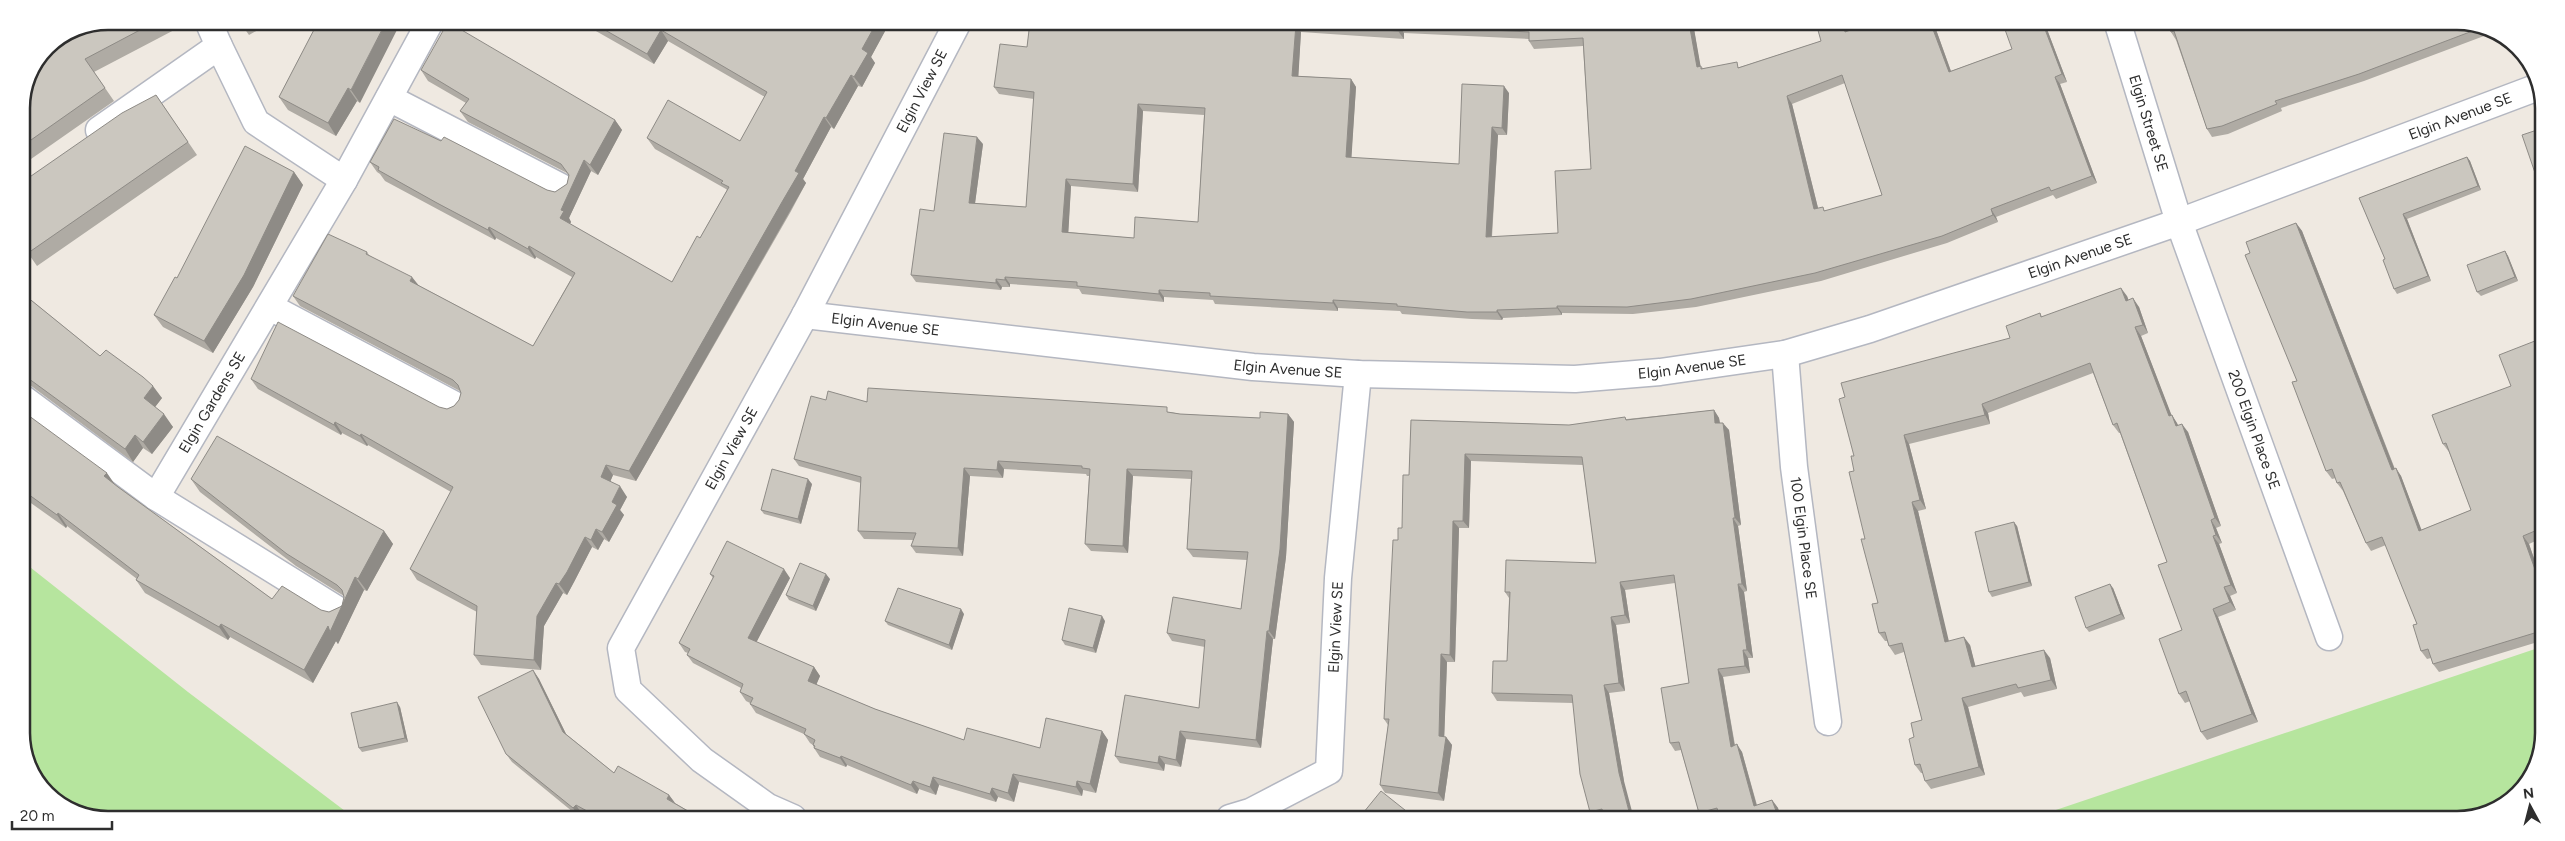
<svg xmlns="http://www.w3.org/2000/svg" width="2565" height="841" viewBox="0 0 2565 841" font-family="Figtree,sans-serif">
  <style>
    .green { fill: #b6e59e }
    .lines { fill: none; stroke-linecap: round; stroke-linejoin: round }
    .minor-casing { stroke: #b4b7c1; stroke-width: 29 }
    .minor { stroke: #fff; stroke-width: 26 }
    .wall { fill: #afaba4; fill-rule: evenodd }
    .shaded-wall { fill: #8e8b86 }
    .building { fill: #cbc7bf; stroke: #8e8b86; fill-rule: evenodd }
    .labels { text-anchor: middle; stroke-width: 4; stroke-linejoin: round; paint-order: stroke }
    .street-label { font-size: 15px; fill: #2e2e2e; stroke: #fff }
    .rim { fill: none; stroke: #2e2e2e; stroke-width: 2.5 }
  </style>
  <rect width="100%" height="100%" fill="#efe9e1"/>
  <path class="green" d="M21 560 188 692 353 817H85L43 790 21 739Z
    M2541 647V756L2510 802 2457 820 2029 819Z"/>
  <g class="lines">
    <g class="minor-casing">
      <g id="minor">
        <path id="s1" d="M2118 24 2179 222 2329 637"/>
        <path d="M219 46 256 122 344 180 430 22"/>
        <path d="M389 98 561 187"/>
        <path d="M99 130 219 46 208 21"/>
        <path d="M270 307 453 404"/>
        <path id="s2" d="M805 315 1253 367 1358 374 1575 379 1660 372 1785 354 1870 329 2179 222 2538 87"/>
        <path id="s3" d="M1785 354 1794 467 1828 722"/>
        <path d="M21 397 156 497 338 610"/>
        <path id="s4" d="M156 497 344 180"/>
        <path id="s5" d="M793 818 768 807 702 760 628 690 621 648 805 315 958 22"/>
        <path id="s6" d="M1230 818 1250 812 1329 771 1338 578 1358 374"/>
      </g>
    </g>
    <use href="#minor" class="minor"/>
  </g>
  <path class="wall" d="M108 21H175L178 28 94 72 114 101 21 166V108Z
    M239 21H274L249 35Z
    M318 22 360 103 357 101 336 136 288 110 279 97Z
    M580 22H890L871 57 875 63 862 87 858 86 834 129 831 127 803 179 806 183 790 213 636 481 613 475 610 482 627 497 620 510 624 515 609 542 604 539 598 550 592 547 574 582 567 595 563 593 544 626 541 670 481 665 474 655 477 612 417 580 410 569 451 492 368 445 367 446 342 433 341 435 258 389 251 379 447 409 454 406 459 400 461 393 460 391 300 306 293 296 367 252 369 255 418 285 533 346 572 277 536 257 535 259 496 238 495 240 385 181 380 174 377 172 370 162 441 141 547 190 555 192 567 184 569 175 567 173 468 122 460 111 466 103 428 81 421 70 615 120 622 130 598 175 591 171 569 218 571 222 570 224 672 282 700 238 727 190 726 189 655 149 647 138 740 141 765 97 668 41 654 64Z
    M1030 22 1693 23 1700 66 1703 68 1740 67 1821 41 1816 23H1846L1848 31 1867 24H1934L1951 71 2012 49 2045 24 2067 82 2060 84 2097 183 2056 199 2053 195 1996 217 1998 222 1947 243 1821 281 1696 307 1633 314 1562 313V315L1503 318 1502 320 1472 319 1402 314 1400 311 1338 308V311L1215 304 1213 300 1164 297V302L1082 294 1079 289 1010 284V287H1002L1001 290 916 282 911 275 934 211 983 144 975 203 1026 207 1034 99 999 94 994 87 1027 47ZM1301 32 1404 39V33L1529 39V41L1534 49 1583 46 1591 169 1558 233 1492 237 1498 135H1507L1509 93 1459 164 1351 158 1356 87 1351 79 1298 76ZM1845 83 1882 195 1826 211 1818 208 1792 104ZM1143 111 1204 115 1198 222 1134 238 1068 232 1071 186 1138 192Z
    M2169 24H2480L2492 33 2364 81 2281 108 2282 111 2228 134 2212 137 2207 129 2176 40 2171 32Z
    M156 95 197 155 37 266 21 243Z
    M2467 157 2470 161 2481 190 2407 219 2431 281 2397 294 2394 289 2385 259 2359 198Z
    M294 172 303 185 253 287 213 353 163 327 154 315 177 278Z
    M2296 223 2302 231 2395 469 2401 476 2421 530 2471 510 2449 452 2443 444 2511 386 2542 343V538L2529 544 2541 579V641L2439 672 2433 664 2431 658 2427 659 2421 651 2417 624 2386 545 2371 551 2366 543 2343 491 2337 483 2336 478 2332 479 2326 471 2297 381 2250 253Z
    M2505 251 2508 256 2518 281 2481 296 2477 292Z
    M21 292 100 356 162 398 155 407 173 427 152 454 143 448 133 462 30 385 21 384Z
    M2127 296 2128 300 2139 307 2148 333 2141 336 2171 415 2178 425 2188 432 2221 526 2216 528 2222 543 2219 544 2237 593 2230 596 2236 610 2218 617 2258 722 2207 740 2201 732 2190 701 2185 703 2179 694 2182 630 2167 562 2120 433H2119L2113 425 2093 373 1988 413 1990 424 1909 444 1926 509 1918 511 1948 641 1970 645 1975 666 2050 658 2057 689 2024 697 2021 692 1968 707 1985 775 1931 789 1925 781 1923 773H1921L1915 765 1914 737 1922 720 1904 652 1895 655 1889 646 1887 641H1885L1879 633 1878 603 1865 539 1854 471V456L2010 338 2040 313 2042 317Z
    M826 400 1171 412 1180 414 1260 418 1288 414 1294 422 1286 557 1275 639H1273L1261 748 1186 739 1181 767 1165 764 1164 771 1120 763 1115 756 1199 708 1205 647 1172 641 1167 633 1241 609 1247 560 1193 557 1187 549 1191 479 1133 476 1128 553 1091 551 1085 544 1089 476H1087L1086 474 1004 469 1003 478 970 476 963 556 916 553 911 546 913 540 864 539 858 531 861 483 799 466 794 459Z
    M21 410 114 484 272 599 329 612 342 606 344 597V596L296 566 200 492 191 479 384 531 393 544 367 591 364 590 338 644 336 641 313 683 230 637 228 640 145 593 136 580 137 579 67 526 66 528 21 496Z
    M1714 410 1719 418 1720 423 1729 430 1741 525 1738 526 1747 591 1744 592 1753 658H1748L1750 673 1723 677 1735 745 1742 752 1757 805 1772 800 1778 808 1781 819H1720V816L1711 819H1703L1699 813 1681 750 1675 751 1670 743 1689 683 1675 583 1625 590 1630 623 1616 625 1625 691 1609 693 1624 781 1605 817 1595 819 1590 812 1573 703 1497 701 1492 693 1507 661 1509 598 1505 592 1596 563 1583 465 1471 461 1469 528H1459L1455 662H1447L1444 737H1446L1452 745 1444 801 1385 793 1380 785 1388 725 1384 719 1398 540 1402 528 1409 475 1411 420 1569 425Z
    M812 484 801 524 764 514 761 510Z
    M2017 526 2032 586 1992 597 1989 592Z
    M710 574 790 578 756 642 814 667 820 676 816 685 875 709 964 740 1040 748 1102 731 1108 740 1096 793 1083 790 1082 796 1019 782 1014 802 998 797 996 802 939 785 936 795 919 789 917 794 847 765 846 767 820 757 814 748 813 745 810 743 804 734 756 713 750 704V703L746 701 740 692 741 688 693 663 687 655 688 653 685 652 679 643 713 578Z
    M830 579 816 611 789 600 786 595Z
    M2113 588 2125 619 2089 632 2086 628Z
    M964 614 952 650 888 625 885 621Z
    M1105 621 1096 653 1065 645 1062 640Z
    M533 670 539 679 566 734 614 773 669 795 675 803 700 818 589 817 582 814 579 817 512 762 506 754Z
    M400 707 408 742 362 752 359 748Z"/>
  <path class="shaded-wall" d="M386 22H401L360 103 351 90Z
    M877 22H890L871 57 875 63 862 87 854 77 862 49Z
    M1689 23H1693L1702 74 1697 67Z
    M1843 23H1846L1850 39 1845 32Z
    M1296 24 1301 32 1298 83 1292 76Z
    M1931 24H1934L1954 80 1949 72Z
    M2043 24H2045L2067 82 2062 74Z
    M1399 25 1404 33V39L1398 31Z
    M661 30 668 41 654 64 647 54Z
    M851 75 858 86 834 129 826 118Z
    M2055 77 2060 84 2097 183 2092 176Z
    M1351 79 1356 87 1351 165 1346 157Z
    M1504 86 1509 93 1507 135 1502 128Z
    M348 88 357 101 336 136 328 123Z
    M1787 96 1792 104 1820 216 1814 209Z
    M1138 104 1143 111 1138 192 1133 184Z
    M824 117 831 127 803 179 806 183 636 481 629 471Z
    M615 120 622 130 598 175 590 165Z
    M1492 127 1498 135 1491 245 1486 237Z
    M977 137 983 144 974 211 969 203Z
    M2467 157 2470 161 2481 190 2478 186Z
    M584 160 591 171 569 218 571 222 567 229 560 218 561 210Z
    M294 172 303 185 253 287 213 353 204 341Z
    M1066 179 1071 186 1068 239 1062 232Z
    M1991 209 1996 217 1998 222 1993 215Z
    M2403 214 2407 219 2431 281 2428 276Z
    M2296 223 2302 231 2398 478 2392 470Z
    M489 227 496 238 495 240 488 230Z
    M529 246 536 257 535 259 528 249Z
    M2505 251 2508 256 2518 281 2515 277Z
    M412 277 420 287 410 281Z
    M1005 277 1010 284V287L1005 280Z
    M996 279 1002 287 1001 290 996 283Z
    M2121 288 2127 296 2132 309 2126 301Z
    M1159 290 1164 297V302L1159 294Z
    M2133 298 2139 307 2148 333 2143 325Z
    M1333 300 1338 308V311L1333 303Z
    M1557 306 1562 313V315L1557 308Z
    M1497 310 1503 318 1502 320 1497 312Z
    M2135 327 2141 336 2175 424 2169 416Z
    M153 386 162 398 152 411 144 398Z
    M1982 404 1988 413 1990 424 1985 415Z
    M1714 410 1719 418 1721 431 1715 423Z
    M164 414 173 427 152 454 143 442Z
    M1288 414 1294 422 1286 557 1275 639 1269 631Z
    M2172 415 2177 423 2182 434 2176 426Z
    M335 422 342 433 341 435 334 425Z
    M1723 423 1729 430 1741 525 1735 518Z
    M2182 424 2188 432 2221 526 2215 518Z
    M361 434 368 445 367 446 360 436Z
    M135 435 143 448 133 462 125 449Z
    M1904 435 1909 444 1926 509 1920 500Z
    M1465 454 1471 461 1469 528 1463 521Z
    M998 461 1004 469 1003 478 997 470Z
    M606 465 613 475 608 487 601 477Z
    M964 468 970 476 963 556 958 548Z
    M2396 468 2401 476 2425 539 2419 531Z
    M1127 469 1133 476 1128 553 1123 546Z
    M107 473 116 486 104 476Z
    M808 479 812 484 801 524 798 519Z
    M620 486 627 497 620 510 624 515 609 542 602 532 612 502Z
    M1912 502 1918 511 1951 650 1945 642Z
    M58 513 67 526 66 528 57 515Z
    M1733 518 1738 526 1747 591 1742 584Z
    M2211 520 2216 528 2222 543 2216 535Z
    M1453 521 1459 528 1455 662 1450 655Z
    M2014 522 2017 526 2032 586 2029 582Z
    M596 529 604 539 598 550 591 540Z
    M384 531 393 544 367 591 358 579Z
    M2213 536 2219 544 2237 593 2231 585Z
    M2523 536 2529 544 2541 579V586Z
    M585 537 592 547 574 582 567 595 559 584Z
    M784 569 790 578 754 647 748 638Z
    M826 574 830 579 816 611 813 606Z
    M355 577 364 590 338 644 336 641 313 683 304 670 328 626 331 629Z
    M1620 582 1625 590 1630 623 1625 615Z
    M556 583 563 593 544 626 541 670 534 660 537 616Z
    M1738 584 1744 592 1753 658 1747 650Z
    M2110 584 2113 588 2125 619 2121 614Z
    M2224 587 2230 596 2236 610 2230 602Z
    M961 609 964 614 952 650 949 645Z
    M2213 609 2218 617 2258 722 2252 714Z
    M1102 616 1105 621 1096 653 1093 648Z
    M1611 617 1616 625 1625 691 1619 683Z
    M221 624 230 637 228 640 219 627Z
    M1267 631 1273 639 1261 748 1256 740Z
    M1964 637 1970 645 1978 676 1972 667Z
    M1743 650 1748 658 1750 673 1745 666Z
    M2044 650 2050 658 2057 689 2051 680Z
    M1441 654 1447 662 1444 744 1439 736Z
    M814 667 820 676 814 690 808 681Z
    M1718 669 1723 677 1736 754 1731 747Z
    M533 670 539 679 569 740 563 732Z
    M1604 685 1609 693 1624 781 1634 819H1631L1619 773Z
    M1962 698 1968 707 1985 775 1979 767Z
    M397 702 400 707 408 742 405 738Z
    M1102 731 1108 740 1096 793 1090 784Z
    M1180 731 1186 739 1181 767 1176 760Z
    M1446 737 1452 745 1444 801 1438 793Z
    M1737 744 1742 752 1759 814 1754 806Z
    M841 756 847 765 846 767 840 758Z
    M1159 756 1165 764 1164 771 1158 763Z
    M1013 774 1019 782 1014 802 1008 793Z
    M933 777 939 785 936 795 930 787Z
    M913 781 919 789 917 794 911 785Z
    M1077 781 1083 790 1082 796 1076 787Z
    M992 788 998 797 996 802 990 794Z
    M669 795 675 803 667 799Z
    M1772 800 1778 808 1781 819H1779Z
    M576 805 582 814 579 817 573 808Z"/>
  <path class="building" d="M108 21H157L85 59 105 88 21 147V108L28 75 47 46 75 28Z
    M318 22H386L351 90 348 88 328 123 279 97Z
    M448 22 615 120 590 165 584 160 561 210 564 211 560 218 672 282 697 236 700 238 729 187 721 183 723 181 647 138 668 100 740 141 767 92 661 30 647 54 591 22H877L862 49 868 53 854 77 851 75 826 118 824 117 795 171 799 173 782 202 629 471 606 465 601 477 620 486 612 502 617 505 602 532 596 529 591 540 585 537 567 572 559 584 556 583 537 616 534 660 474 655 477 606 410 569 453 487 361 434 360 436 335 422 334 425 251 379 278 322 439 407 447 409 454 406 459 400 461 393 458 385 453 380 293 296 328 234 367 252 366 254 412 277 410 281 533 346 575 273 529 246 528 249 489 227 488 230 437 203 378 170 379 167 370 162 394 119 441 141 444 137 547 190 555 192 567 184 569 175 561 164 460 111 469 99 421 70Z
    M1030 22 1689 23 1697 67 1701 66V69L1737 62 1738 68 1821 41 1816 23H1843L1845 32 1867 24H1931L1949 72 2012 49 2003 24H2043L2062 74 2055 77 2092 176 2051 191 2049 187 1991 209 1993 215 1942 236 1815 273 1691 299 1627 307 1557 306V308L1497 310V312H1467L1397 306V304L1333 300V303L1210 296V293L1159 290V294L1077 286V282L1005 277V280L996 279V283L911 275 920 209 934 211 944 133 977 137 969 203 1026 207 1034 92 994 87 1000 44 1027 47ZM1296 24 1398 31 1399 25 1529 32V41L1583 38 1591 169 1555 171 1558 233 1486 237 1492 127 1502 128 1504 86 1462 84 1459 164 1346 157 1351 79 1292 76ZM1842 75 1882 195 1824 211 1823 207 1814 209 1787 96ZM1138 104 1205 108 1198 222 1135 217 1134 238 1062 232 1066 179 1133 184Z
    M2169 24H2480L2483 27 2359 74 2275 101 2277 104 2222 126 2207 129 2174 31 2171 32Z
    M156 95 188 142 28 253 21 243V183L122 113Z
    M2543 128V196L2522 135Z
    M245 146 294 172 244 275 204 341 154 315 175 277 177 278Z
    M2467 157 2478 186 2403 214 2428 276 2394 289 2383 260 2385 259 2359 198Z
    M2296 223 2392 470 2396 468 2419 531 2471 510 2446 443 2443 444 2432 415 2511 386 2499 355 2540 339 2542 343V528L2523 536 2541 586V631L2433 664 2428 649 2421 651 2413 625 2417 624 2382 537 2366 543 2340 482 2337 483 2332 469 2326 471 2292 382 2297 381 2245 255 2250 253 2246 242Z
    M2505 251 2515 277 2477 292 2467 265Z
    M2121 288 2126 301 2133 298 2143 325 2135 327 2169 416 2172 415 2176 426 2182 424 2215 518 2211 520 2216 535 2213 536 2231 585 2224 587 2230 602 2213 609 2252 714 2201 732 2186 691 2179 694 2159 639 2182 630 2158 565 2167 562 2117 423 2113 425 2090 363 1982 404 1985 415 1904 435 1920 500 1912 502 1945 642 1964 637 1972 667 2044 650 2051 680 2018 688 2016 684 1962 698 1979 767 1925 781 1920 764 1915 765 1909 739 1914 737 1911 723 1922 720 1902 643 1889 646 1885 632 1879 633 1872 604 1878 603 1861 539H1865L1849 472 1854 471 1851 456H1854L1839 399 1845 397 1841 383 2010 338 2006 326 2040 313 2041 317Z
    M21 292 100 356 106 350 143 377 153 386 144 398 164 414 143 442 135 435 125 449 21 373Z
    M868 388 1167 407V412L1180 414 1260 418V412L1288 414 1280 549 1269 631H1267L1256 740 1180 731 1176 760 1159 756 1158 763 1115 756 1125 695 1199 708 1205 640 1167 633 1173 597 1241 609 1248 552 1187 549 1192 471 1127 469 1123 546 1085 544 1090 469 1082 468V466L998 461 997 470 964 468 958 548 911 546 916 533 858 531 861 477 794 459 811 396 826 400 828 391 867 402Z
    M21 410 107 473 104 476 118 487 272 599 282 586 321 610 329 612 342 606 344 597 342 590 337 585 287 554 191 479 217 436 384 531 358 579 355 577 330 632 328 626 304 670 221 624 219 627 136 580 139 575 58 513 57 515 21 489Z
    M1714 410 1715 423H1723L1735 518H1733L1742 584H1738L1747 650H1743L1745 666 1718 669 1731 747 1737 744 1754 806 1772 800 1779 819H1720L1717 808 1699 813 1679 742 1670 743 1661 688 1689 683 1674 575 1620 582 1625 615 1611 617 1619 683 1604 685 1619 773 1631 819H1605L1602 809 1590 812 1580 774 1572 695 1492 693 1493 661H1507L1510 592H1505L1506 560 1596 563 1582 457 1465 454 1463 521H1453L1450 655 1441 654 1439 736 1446 737 1438 793 1380 785 1389 719H1384L1393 540H1398V528H1402L1403 475H1409L1411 420 1569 425 1625 417 1626 420Z
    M772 469 808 479 798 519 761 510Z
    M2014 522 2029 582 1989 592 1975 532Z
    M727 541 784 569 748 638 814 667 808 681 875 709 964 740 967 728 1040 748 1046 718 1102 731 1090 784 1077 781 1076 787 1013 774 1008 793 992 788 990 794 933 777 930 787 913 781 911 785 841 756 840 758 814 748 815 746 813 745 815 740 804 734 806 729 750 704 753 698 740 692 743 684 687 655 690 649 679 643 714 576 710 574Z
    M800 563 826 574 813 606 786 595Z
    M2110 584 2121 614 2086 628 2075 597Z
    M898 588 961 609 949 645 885 621Z
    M1069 608 1102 616 1093 648 1062 640Z
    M533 670 563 732 614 773 618 766 669 795 667 799 700 818 598 817 576 805 573 808 506 754 478 697Z
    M397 702 405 738 359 748 351 713Z
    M1381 791 1415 818H1359Z"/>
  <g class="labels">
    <g class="street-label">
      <text dy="5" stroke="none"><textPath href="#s5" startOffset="886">Elgin View SE</textPath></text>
      <text dy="5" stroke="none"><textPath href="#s2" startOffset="1701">Elgin Avenue SE</textPath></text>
      <text dy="5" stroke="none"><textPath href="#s1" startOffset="104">Elgin Street SE</textPath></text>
      <text dy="5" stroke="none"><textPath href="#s2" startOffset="1296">Elgin Avenue SE</textPath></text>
      <text dy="5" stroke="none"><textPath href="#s2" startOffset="81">Elgin Avenue SE</textPath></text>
      <text dy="5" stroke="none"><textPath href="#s2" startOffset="891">Elgin Avenue SE</textPath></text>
      <text dy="5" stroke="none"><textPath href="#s2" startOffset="486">Elgin Avenue SE</textPath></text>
      <text dy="5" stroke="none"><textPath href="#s4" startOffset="110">Elgin Gardens SE</textPath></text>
      <text dy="5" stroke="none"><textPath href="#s1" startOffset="428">200 Elgin Place SE</textPath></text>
      <text dy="5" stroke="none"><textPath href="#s5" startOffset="481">Elgin View SE</textPath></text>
      <text dy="5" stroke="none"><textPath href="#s3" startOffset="185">100 Elgin Place SE</textPath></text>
      <text dy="5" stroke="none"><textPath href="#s6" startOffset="254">Elgin View SE</textPath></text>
    </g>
  </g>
  <path d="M0 0H2565V841H0ZM108 30H2457A78 78 0 0 1 2535 108V733A78 78 0 0 1 2457 811H108A78 78 0 0 1 30 733V108A78 78 0 0 1 108 30Z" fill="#fff" fill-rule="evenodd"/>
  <path class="rim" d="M108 30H2457A78 78 0 0 1 2535 108V733A78 78 0 0 1 2457 811H108A78 78 0 0 1 30 733V108A78 78 0 0 1 108 30Z"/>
  <g transform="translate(2530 806) rotate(353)" stroke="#ffffff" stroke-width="4" paint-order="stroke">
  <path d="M0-4L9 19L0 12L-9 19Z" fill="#2e2e2e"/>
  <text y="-8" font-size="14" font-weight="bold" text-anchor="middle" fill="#2e2e2e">N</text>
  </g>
  <path d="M12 821v8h100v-8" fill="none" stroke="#2e2e2e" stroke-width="2.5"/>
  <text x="20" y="821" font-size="15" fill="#2e2e2e" stroke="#ffffff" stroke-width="4" paint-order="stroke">20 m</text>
</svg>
